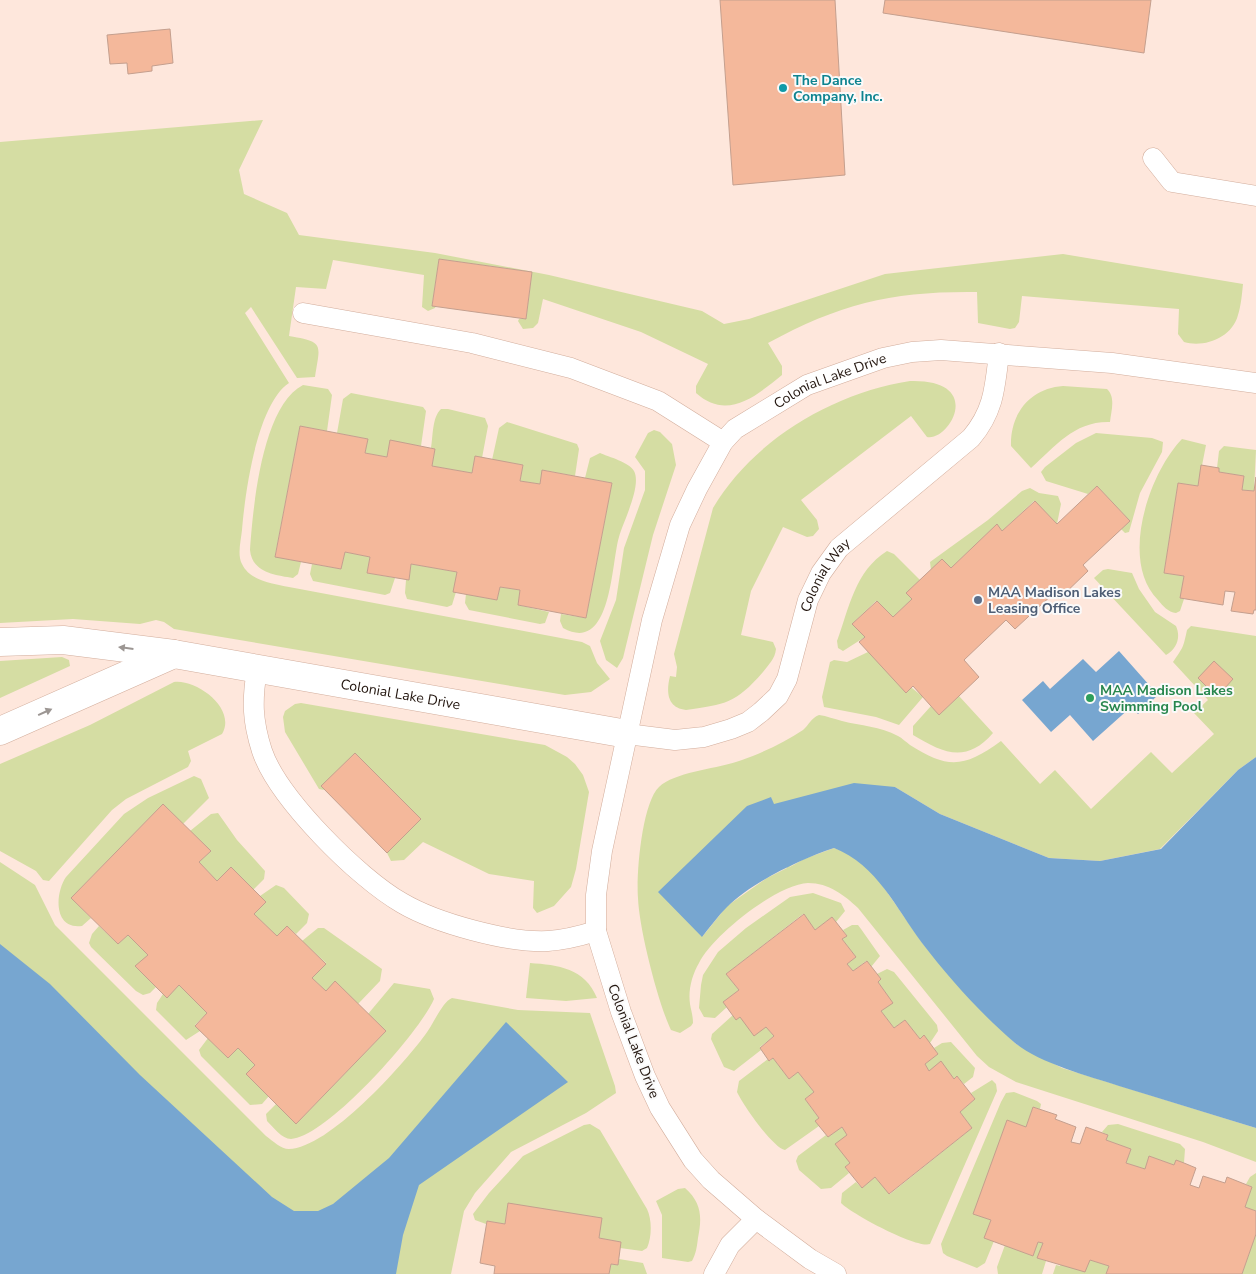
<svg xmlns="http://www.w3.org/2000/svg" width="1256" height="1274" viewBox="0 0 1256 1274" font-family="'Nunito Sans',sans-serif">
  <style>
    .green { fill: #d5dda3; fill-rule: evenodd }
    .water { fill: #77a6d0 }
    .building { fill: #f4b89b; stroke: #c49f8e }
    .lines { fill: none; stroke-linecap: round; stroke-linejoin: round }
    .service-casing { stroke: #d2ad9c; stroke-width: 21 }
    .minor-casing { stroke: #d2ad9c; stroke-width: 29 }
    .service { stroke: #fff; stroke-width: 20 }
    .minor { stroke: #fff; stroke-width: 28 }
    .oneway { fill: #9c9693 }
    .culture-dot { fill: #0f9aa8; stroke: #fafafa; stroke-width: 2 }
    .service-dot { fill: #5c6f8a; stroke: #fafafa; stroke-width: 2 }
    .leisure-dot { fill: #2e9e5b; stroke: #fafafa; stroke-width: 2 }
    .labels { text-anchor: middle; stroke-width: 4; stroke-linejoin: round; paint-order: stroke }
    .culture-label { font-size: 14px; font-weight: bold; fill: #0d838f; stroke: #fafafa; text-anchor: start }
    .street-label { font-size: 14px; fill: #22150e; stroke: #fafafa }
    .service-label { font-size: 14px; font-weight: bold; fill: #4e5e75; stroke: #fafafa; text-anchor: start }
    .leisure-label { font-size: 14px; font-weight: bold; fill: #27864d; stroke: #fafafa; text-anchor: start }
  </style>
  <rect width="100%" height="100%" fill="#fee7dc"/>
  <path class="green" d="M263 120 239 170 244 194 287 213 299 235 435 253 549 275 702 311 724 324 749 319 885 274 1063 254 1243 284C1242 294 1241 306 1238 315 1232 338 1204 348 1184 342L1178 334 1179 309 1022 296 1019 322 1015 328 1010 329 978 323 977 292C894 291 841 303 768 343L782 366V375C756 396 727 421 696 393V386L708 364 641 332 543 299 538 323 533 328 523 329 518 321 519 319H526L532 272 439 259 432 305 436 306 435 308 428 311 422 307 424 275 333 260 326 289 296 287 289 336C325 342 320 344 315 377L297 378 251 307 245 313 289 383C257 404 245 493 242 530 241 540 237 555 242 564 250 581 272 583 289 587L582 642 590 646 597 663 610 679 591 692 565 695 174 629 164 622 156 620 140 624 73 619 0 623V142Z
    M910 381C986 379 949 442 927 437L911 416 801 500 817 520 819 529 813 536 807 537 783 527 751 591 741 635 773 642 776 649C775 659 769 664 763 672 735 704 726 704 686 710 667 708 666 692 670 676L676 677 677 667 674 654 713 508C753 440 833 393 910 381Z
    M303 385 328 389 332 395 327 431 300 426 275 556 301 562 298 574 293 578C274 575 252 572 250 550 253 507 262 406 303 385Z
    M1063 386 1107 389C1116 397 1111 412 1110 422 1074 421 1056 446 1031 468L1011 446C1010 413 1031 388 1063 386Z
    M351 393 423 407 426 411 421 446 390 441 387 457 365 453 368 439 337 433 343 399Z
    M441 409H448L485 418 488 426 482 458 475 457 472 473 432 466 435 449 431 448C433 437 432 417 441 409Z
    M507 422 577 444 579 449 575 476 543 470 540 484 520 481 523 465 492 460 499 428Z
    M654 430 660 432 672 444 676 465 653 535 623 658 617 668 606 660 600 641 616 600 624 548 645 490V471L635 457 648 433Z
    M1096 433 1152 438 1163 442 1162 452 1140 493 1129 532 1125 533 1121 529 1130 521 1097 486 1088 494 1046 481 1041 472 1045 467 1076 443Z
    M1182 439 1206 445 1198 486 1178 483 1164 573 1184 576 1181 598 1184 599 1180 611 1176 613C1168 612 1163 606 1158 600 1119 561 1149 473 1182 439Z
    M1224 446 1256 450 1254 491 1242 490 1244 476 1219 472V468H1217L1219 451Z
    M600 453C609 457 629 462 634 471 642 486 623 522 619 537 611 563 612 655 563 628L560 621 561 614 586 618 612 483 585 478 590 458Z
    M1030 488 1039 493 1058 496 1061 504 1057 524 1034 501 1002 531 996 525 951 568 942 559 931 570 930 562 988 520 1022 491Z
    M887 551 894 554 920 580 906 593 912 599 893 617 876 601 852 624 865 637 843 651 838 648 837 641C849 608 855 571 887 551Z
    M345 552 370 557 367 573 395 578 390 593 385 595 313 581 310 574 312 564 341 569Z
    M411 564 457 572 456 592 452 605 447 607 407 599 405 593 406 580H409Z
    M1108 569 1132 573 1139 589 1155 612 1176 626C1181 637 1177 649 1166 655L1094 578 1103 570Z
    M500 587 520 590 518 605 549 612 545 623 540 624 469 610 465 603 466 594 497 600Z
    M1191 626 1256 636V757L1238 770 1160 849 1100 861 1049 858 940 814 895 787 788 868 804 859 834 848 850 854 867 868 880 882 923 944 962 990 1016 1044 1062 1068 1256 1128V1162L1203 1142 1016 1082 989 1067 977 1056 858 908C844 895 829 883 808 883 777 884 712 936 699 963 692 975 688 990 690 1004 691 1010 693 1016 693 1023L691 1026 680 1033 671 1030C658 1003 639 928 638 898 636 874 642 803 659 787 676 771 719 769 742 760 762 753 785 742 803 730 809 725 811 718 819 715 827 716 834 719 842 721 861 726 880 726 898 736 902 738 906 742 910 745 949 770 965 767 1001 741L1040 784 1055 770 1091 809 1151 752 1172 773 1214 734 1194 713 1208 700 1173 662C1184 646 1183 648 1187 630ZM771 797 787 868 767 878 727 906 702 937Z
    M868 652 923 697 899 725 876 717 824 707 822 697 830 662 834 660 847 662Z
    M62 657 69 660 70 666 0 698V661Z
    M174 682C197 679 237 709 222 734L188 751 191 761 188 767 126 799 112 810 49 881 43 880 36 871 0 851V764L90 725Z
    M959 696 993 733C966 764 943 753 913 735V726L931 706 939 714Z
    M301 703 545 745 567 757 575 764 583 775 589 792 576 869 571 887 554 906 537 913 533 908 534 881 489 874 423 842 404 860 391 861 387 853 420 819 355 753 322 786 324 790 319 789 285 732 283 717 285 711 295 704Z
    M194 776 201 779 209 798 183 824 163 804 71 898 91 918 82 926C53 930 55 893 66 877L124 814 148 798Z
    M218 813 237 840 265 871 264 879 253 890 231 867 217 881 199 862 211 851 190 831 211 814Z
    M0 862 35 885 55 925 266 1136C273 1141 281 1149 289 1149 329 1148 402 1066 425 1035 433 1025 442 1002 452 998L518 1010 590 1013 615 1086 616 1093 586 1113 511 1152 475 1193 464 1211 451 1274H0Z
    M276 885 284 888 309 914 307 923 296 934 287 926 277 936 254 914 266 902 260 896Z
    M813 893 841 903 845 911 836 922 832 917 815 930 803 914 726 974 739 990 724 1002 727 1007 715 1018 704 1017 699 1008 701 985 703 975 718 952 746 928 790 897Z
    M852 925H858L861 929 880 956 871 967 866 961 853 971 847 964 856 957 842 939 847 936 843 930Z
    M99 926 118 944 128 935 148 955 136 967 156 987 150 993 143 995 136 991 91 947 89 943 92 934Z
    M318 928H324L382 969 380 981 358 1004 326 991 312 978 326 963 302 941Z
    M530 963C558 965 585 968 597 998L566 1001 526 998Z
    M887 969 894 972 937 1025 938 1031 930 1043 920 1039 905 1020 894 1028 881 1011 892 1002 878 982 881 979 877 974Z
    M394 983 430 989 434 999C420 1032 327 1137 291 1139 282 1139 273 1127 267 1121L266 1114 276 1104 296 1124 386 1031 368 1014Z
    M179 985 207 1013 195 1025 200 1031 186 1040 156 1010 157 1003 163 994 167 997Z
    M733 1015 766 1027 774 1036 760 1047 761 1050 734 1071 724 1067 711 1039 712 1034Z
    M208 1038 228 1058 238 1048 255 1065 246 1074 269 1096 262 1104 250 1105 201 1056 199 1050Z
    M951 1042 975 1068 973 1077 964 1084 957 1076 954 1079 941 1062 929 1071 925 1064 938 1054 934 1048 942 1043Z
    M773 1058 789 1079 798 1072 814 1092 805 1099 819 1118V1126L785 1150C773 1148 743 1105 737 1092L739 1081 768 1059 770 1061Z
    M992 1080 996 1084 997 1091 930 1244C917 1249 852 1214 841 1203L842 1193 856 1182 862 1188 875 1177 890 1194 972 1128 960 1112 975 1099 971 1093Z
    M1014 1092 1037 1101 1041 1104 1040 1109 1033 1107 1026 1127 974 1214 991 1220 985 1238 994 1241 985 1263 977 1268 947 1256 943 1253 941 1244 1001 1102 1006 1093Z
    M590 1124 600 1130 647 1209C652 1220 652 1236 647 1248L642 1251 620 1248 621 1242 599 1238 508 1203 505 1224 487 1221 486 1224 475 1220 473 1214 489 1193 523 1156 584 1125Z
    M1118 1124 1180 1144 1185 1149 1184 1163 1176 1161 1174 1165 1149 1156 1145 1169 1126 1163 1131 1149 1106 1140 1108 1135 1102 1132 1108 1125Z
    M842 1127 847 1135 850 1163 845 1167 849 1173 831 1188 821 1189 799 1170 796 1161 798 1156 826 1135 828 1137Z
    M1256 1173V1211L1245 1207 1252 1187 1246 1184 1250 1177Z
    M685 1188C702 1203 702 1218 698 1238 697 1246 696 1254 692 1261L688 1262 662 1258V1215L656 1201 678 1189Z
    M1256 1234V1274H1242Z
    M1038 1242 1043 1243 1038 1258 1046 1261 1042 1274H998L997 1267 1005 1245 1033 1256Z
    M619 1259 643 1263 647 1274H609L611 1264 617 1265Z
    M1090 1260 1109 1266 1106 1274H1053L1056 1265 1060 1266 1061 1263Z"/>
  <path class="water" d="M1119 651 1158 695 1138 714 1131 707 1093 741 1070 715 1051 732 1022 700 1043 681 1050 689 1083 659 1096 672Z
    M1256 757V1128C1210 1114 1165 1100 1119 1086 1088 1076 1039 1063 1015 1043 981 1014 949 978 922 943 896 908 877 865 834 848 801 859 752 882 727 907 718 916 710 927 702 937L658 892 747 806 771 797 774 804 854 783 895 787 940 814 1049 858 1100 861 1161 849 1238 770Z
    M0 944 50 984 140 1075 272 1197 294 1211H318L333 1204 389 1158 506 1022 568 1082 419 1185 403 1235 396 1274H0Z"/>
  <path class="building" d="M720 0H835L845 175 733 185Z
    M885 0H1151L1144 53 883 13Z
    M170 29 173 63 152 66V71L128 74 127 63 110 64 107 35Z
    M439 259 532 272 526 319 432 306Z
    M300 426 368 439 365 453 387 457 390 440 435 449 432 466 472 473 475 456 523 465 520 481 540 484 542 470 612 483 586 618 518 605 520 590 500 587 497 600 453 592 457 572 411 564 409 580 367 573 370 557 345 552 341 569 275 557Z
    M1201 465 1219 468V472L1244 476 1242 490 1254 491 1256 477V610H1254L1253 614 1231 611 1235 592 1225 591 1223 605 1180 598 1184 576 1164 573 1178 483 1198 486Z
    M1097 486 1130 521 1083 565 1088 571 1059 599 1054 593 1015 629 1006 620 964 660 979 677 939 715 913 686 906 693 859 642 865 637 852 624 877 601 893 617 912 599 906 593 942 559 951 568 997 524 1002 531 1035 501 1057 524Z
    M1214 661 1233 679 1217 697 1198 678Z
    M355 753 421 819 387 853 321 786Z
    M163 804 211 851 199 862 217 881 231 867 266 902 254 914 277 936 287 926 326 964 312 978 326 991 335 981 386 1031 296 1124 246 1074 255 1065 238 1048 228 1058 195 1026 207 1013 179 985 167 998 135 966 148 955 128 935 118 944 71 898Z
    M804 914 815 930 832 917 847 936 842 939 856 957 847 964 853 971 867 961 881 979 878 982 893 1003 881 1011 894 1028 905 1020 920 1039 924 1035 938 1054 925 1064 929 1071 941 1061 954 1079 957 1076 975 1099 960 1112 972 1128 889 1194 875 1177 862 1188 845 1167 850 1163 835 1144 847 1135 842 1127 828 1137 815 1121 819 1118 805 1099 814 1092 798 1072 789 1079 773 1058 769 1061 760 1048 774 1036 766 1027 754 1036 740 1017 736 1020 723 1002 739 990 726 974Z
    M1033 1107 1057 1115 1055 1119 1076 1127 1071 1142 1080 1144 1086 1127 1108 1135 1106 1140 1131 1149 1126 1163 1145 1169 1149 1156 1174 1165 1176 1160 1184 1163 1196 1168 1190 1185 1199 1188 1203 1176 1225 1183 1227 1177 1252 1187 1245 1207 1256 1211V1234L1242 1274H1106L1109 1266 1090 1260 1085 1272 1037 1258 1043 1243 1038 1242 1033 1256 984 1238 991 1220 973 1214 1007 1120 1026 1127Z
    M508 1203 602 1218 599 1238 621 1242 618 1265 611 1264 609 1274H494L495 1266 480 1263 487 1221 505 1224Z"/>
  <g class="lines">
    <g class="service-casing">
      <g id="service">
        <path d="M1153 158 1172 182 1256 196"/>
        <path d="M303 313 472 343 571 368 658 401 723 442"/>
        <path d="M257 669C252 700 252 720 262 751 278 798 358 878 402 903 436 923 508 943 548 941 564 940 580 936 596 931"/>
        <path id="s1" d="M627 734 675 740 704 737 731 729 748 722 761 712 778 696 787 679 808 600 821 573 839 548 971 438C994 411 995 387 999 353"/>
        <path d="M714 1274 730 1245 756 1219"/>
        <path id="s2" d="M836 1274 810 1259 756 1219 711 1180 693 1160 660 1108 645 1076 621 1012 596 931V895L602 851 652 620 680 525 697 489 723 442 735 429 807 385 883 358 912 352 941 350 1112 363 1256 383"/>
      </g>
    </g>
    <g class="minor-casing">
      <g id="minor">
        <path id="s3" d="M0 642 63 640 174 654 627 734"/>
        <path d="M0 731 174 654"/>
      </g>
    </g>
    <use href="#service" class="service"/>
    <use href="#minor" class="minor"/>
  </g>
  <defs><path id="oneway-solid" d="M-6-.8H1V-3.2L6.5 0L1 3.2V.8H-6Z" transform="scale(1.25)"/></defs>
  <g class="oneway">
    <use href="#oneway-solid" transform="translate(126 648) rotate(-173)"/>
    <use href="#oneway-solid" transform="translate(45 712) rotate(-24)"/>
  </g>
  <circle class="culture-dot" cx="783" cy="88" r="5"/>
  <circle class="service-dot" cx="978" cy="600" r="5"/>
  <circle class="leisure-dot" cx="1090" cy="698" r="5"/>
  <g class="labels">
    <g class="culture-label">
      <text x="793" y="85">The Dance<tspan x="793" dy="16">Company, Inc.</tspan></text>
    </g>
    <g class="street-label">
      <text dy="5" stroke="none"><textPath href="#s2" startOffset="1068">Colonial Lake Drive</textPath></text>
      <text dy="5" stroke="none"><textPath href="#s1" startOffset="295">Colonial Way</textPath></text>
      <text dy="5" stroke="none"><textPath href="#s3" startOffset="405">Colonial Lake Drive</textPath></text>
      <text transform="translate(634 1041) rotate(69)" y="5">Colonial Lake Drive</text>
    </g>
    <g class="service-label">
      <text x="988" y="597">MAA Madison Lakes<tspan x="988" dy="16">Leasing Office</tspan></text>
    </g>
    <g class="leisure-label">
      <text x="1100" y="695">MAA Madison Lakes<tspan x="1100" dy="16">Swimming Pool</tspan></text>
    </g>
  </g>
</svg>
